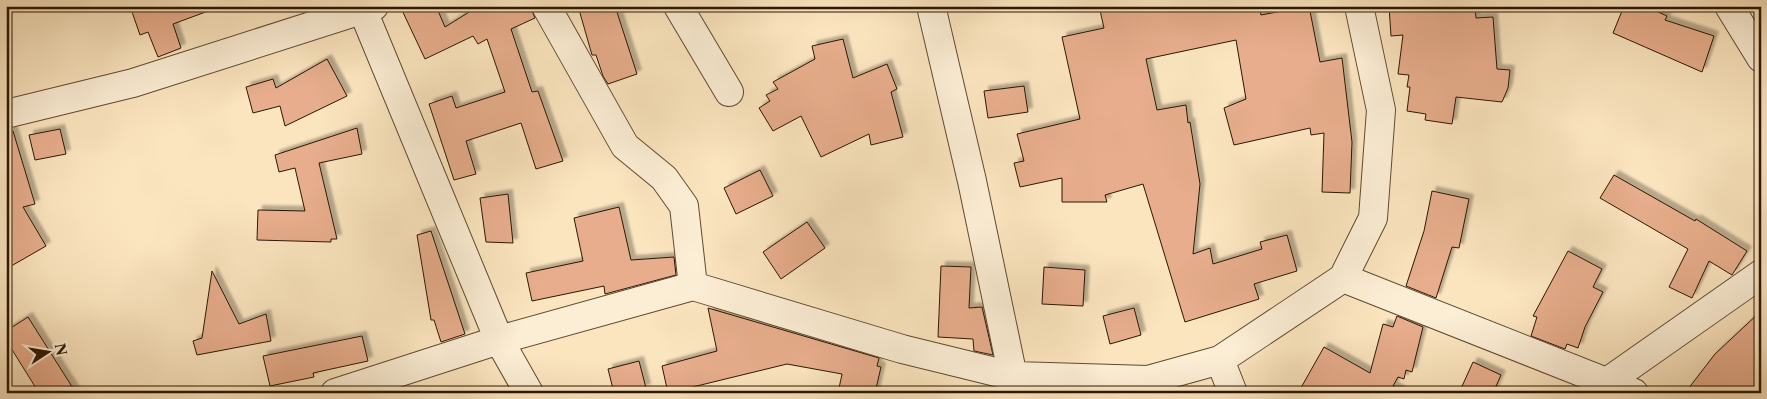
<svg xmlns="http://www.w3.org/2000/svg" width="1767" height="399" viewBox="0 0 1767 399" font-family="'Libre Caslon Text',serif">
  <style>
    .building { fill: #e7ad8c; stroke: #2b1700; filter: url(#shadow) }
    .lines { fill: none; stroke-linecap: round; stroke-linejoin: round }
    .minor-casing { stroke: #5f4a30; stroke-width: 30 }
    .minor { stroke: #fceed5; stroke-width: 28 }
  </style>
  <defs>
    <filter id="shadow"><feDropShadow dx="4.5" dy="-4.5" stdDeviation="1" flood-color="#0004"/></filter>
  </defs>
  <rect width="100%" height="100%" fill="#fbe5bf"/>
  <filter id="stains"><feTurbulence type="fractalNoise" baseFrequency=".004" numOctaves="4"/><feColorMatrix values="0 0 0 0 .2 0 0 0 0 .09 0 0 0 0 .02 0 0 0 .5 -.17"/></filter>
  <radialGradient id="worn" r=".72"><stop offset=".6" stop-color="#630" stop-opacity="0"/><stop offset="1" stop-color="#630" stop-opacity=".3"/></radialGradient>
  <path class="building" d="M130 6H211V10L173 24 181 48 158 57 148 32 140 35Z
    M400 6H436L445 27 479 6H530L535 18 511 29 532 92 538 91 563 161 536 169 521 123 466 141 476 174 454 180 429 104 452 96 456 108 505 92 487 39 478 44 473 36 425 59Z
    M578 6H615L637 74 608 84 603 76 596 55H592Z
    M1099 6H1259L1261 15 1309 6 1320 62 1342 58 1352 142 1350 193 1322 192 1324 133 1311 135 1310 128 1234 145 1224 108 1246 99 1236 40 1146 59 1157 110 1186 105 1188 123 1190 122 1200 184 1193 254 1210 248 1213 264 1262 249 1260 242 1287 235 1297 271 1254 284 1259 299 1185 322 1143 184 1105 195 1107 202H1062V178L1020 187 1014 163 1024 161 1017 134 1080 119 1062 37 1104 28Z
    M1389 6H1475L1476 18 1493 17 1497 69 1510 70 1508 88 1502 102 1456 97 1452 124 1425 120 1426 114 1407 111 1410 87H1407L1409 75 1398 74 1403 35 1391 36Z
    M1624 6H1645L1667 16 1665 20 1714 36 1702 72 1613 33Z
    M843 39 853 78 887 64 897 89 891 92 903 137 871 145 869 134 821 157 801 116 773 131 759 108 770 101 766 95 778 89 773 82 815 59 812 46Z
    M327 59 347 96 285 126 280 106 253 113 246 87 273 79 276 88Z
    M1024 86 1028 112 988 118 984 91Z
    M357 128 362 154 319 163 337 239H331V242L257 240 258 210 305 211 295 168 279 172 275 155Z
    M60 129 66 154 35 160 29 135Z
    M13 131 35 204 23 207 46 246 6 269V132Z
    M760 170 773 196 736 214 724 188Z
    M1614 175 1695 221 1696 219 1747 251 1732 275 1709 261 1692 298 1669 287 1688 249 1600 198Z
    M1432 191 1469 199 1459 248 1452 247 1436 298 1406 286 1424 231Z
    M508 194 513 243 486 242 480 198Z
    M619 207 631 260 674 257 676 275 605 294 604 286 532 301 526 273 583 261 574 218Z
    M807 222 825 248 781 279 763 252Z
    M431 231 465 334 441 342 434 320H431L417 235Z
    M1568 251 1602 269 1593 287 1603 292 1585 327 1578 348 1567 344 1565 349 1531 336 1537 317 1533 316Z
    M941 266 971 267 969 308 982 307 993 355 974 351 973 339 938 337Z
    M1044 267 1085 270 1083 306 1042 304Z
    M212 271 239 324 266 314 271 341 197 355 193 341 202 338Z
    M708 308 879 358 877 366 881 367 875 393H838L842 374 787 364 668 393 662 366 717 351Z
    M1134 308 1141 335 1110 344 1103 316Z
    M1761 311V393H1685L1715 354Z
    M1397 316 1423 327 1412 372 1406 370 1404 379 1398 377 1393 386 1404 393H1298L1324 347 1370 373 1383 324 1393 327Z
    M28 317 76 393H39L6 340V331Z
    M362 336 368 361 313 373 314 377 270 386 263 356Z
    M639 361 646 388 628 393H614L608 369Z
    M1473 362 1501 375 1493 393H1459Z"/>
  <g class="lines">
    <g class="minor-casing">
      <path id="minor" d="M361 6 499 340 529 393
        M546 6 625 146 664 178 684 206 693 286
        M678 6 729 92
        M931 6 972 181 1016 391
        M1729 6 1761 58
        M6 114 133 83 374 6
        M1343 278 1634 393
        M1220 360 1233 393
        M1607 382 1761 274
        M335 393 499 340 693 286 902 349 1012 376 1148 380 1220 360 1343 278 1373 218 1381 110 1359 6"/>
    </g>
    <use href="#minor" class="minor"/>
  </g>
  <rect width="1767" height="399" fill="none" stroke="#fbe5bf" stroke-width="25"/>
  <rect x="8" y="8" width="1752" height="384" fill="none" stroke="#2b1700" stroke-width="2.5"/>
  <rect x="12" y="12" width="1742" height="374" fill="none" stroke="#2b1700"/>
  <g transform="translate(48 352) rotate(78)" stroke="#fceed5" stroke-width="4" paint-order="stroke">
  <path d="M0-4L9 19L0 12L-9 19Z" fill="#2b1700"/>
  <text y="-8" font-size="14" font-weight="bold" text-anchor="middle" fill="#2b1700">N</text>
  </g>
  <rect width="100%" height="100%" filter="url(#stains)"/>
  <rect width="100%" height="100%" fill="url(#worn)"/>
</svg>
